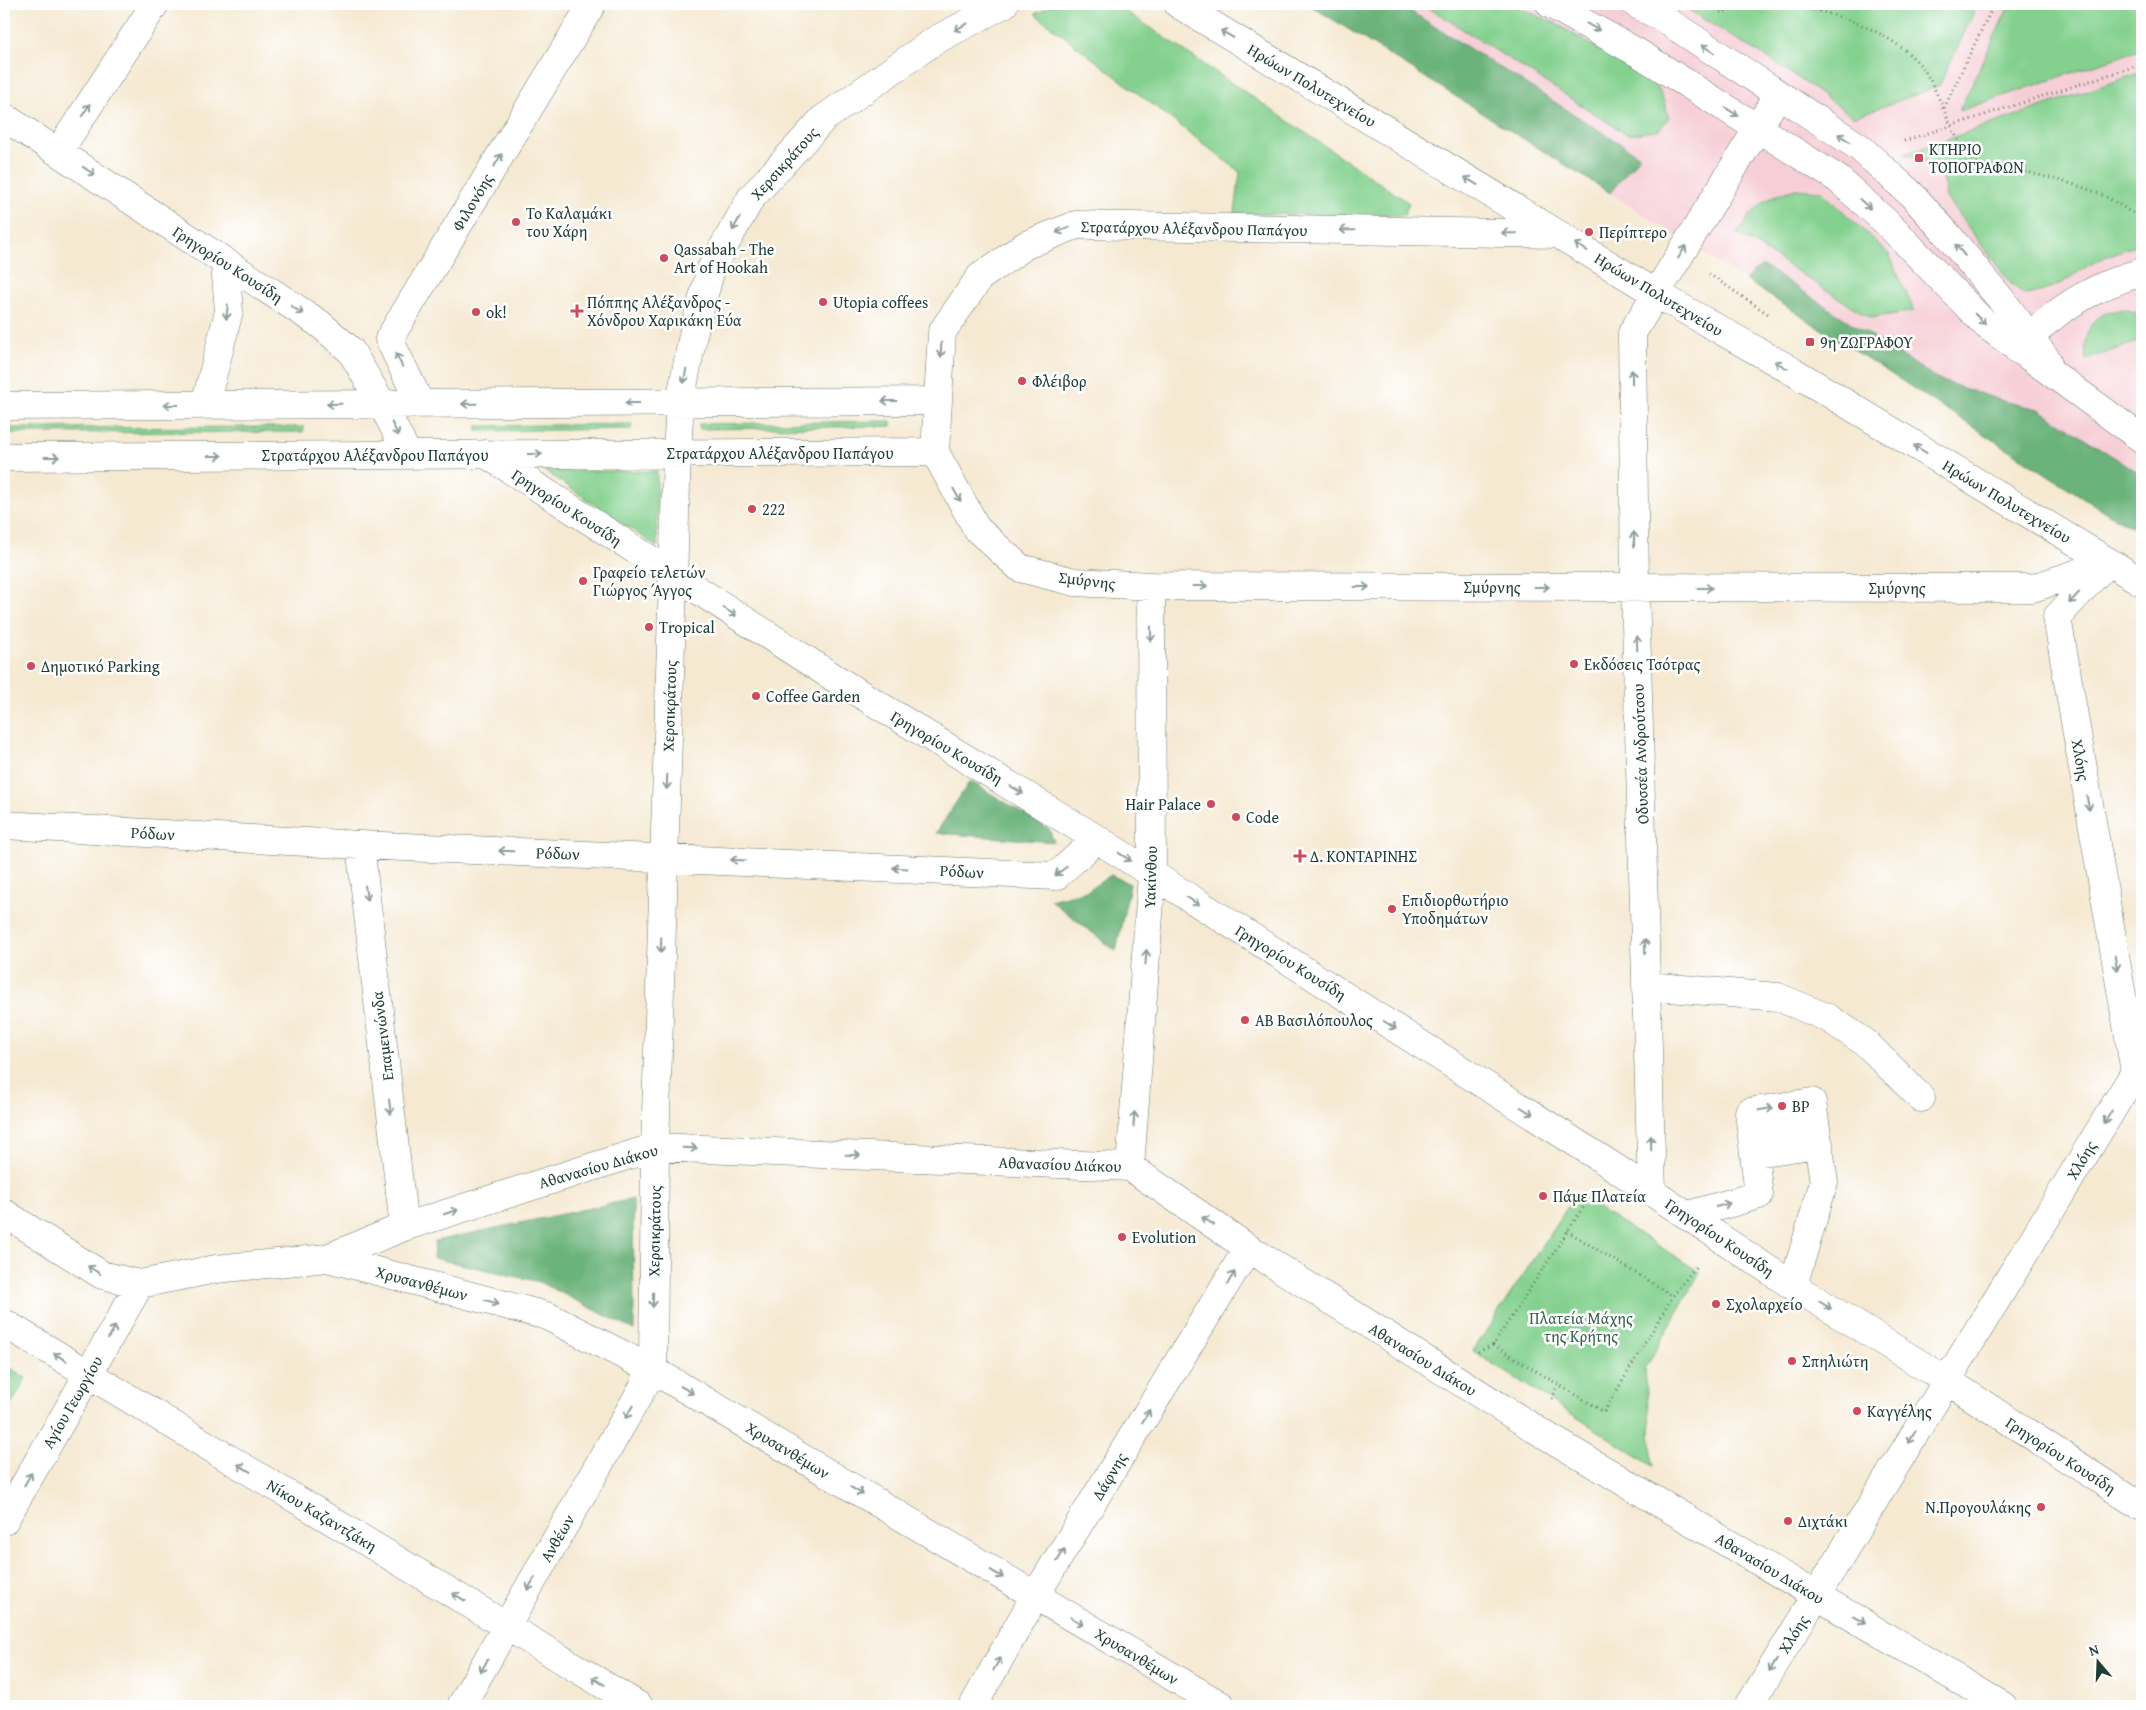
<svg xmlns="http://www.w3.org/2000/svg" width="2146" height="1710" viewBox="0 0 2146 1710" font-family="'Gentium Book Plus',serif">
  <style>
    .built { fill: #f6cfd6 }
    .green { fill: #84d18f; stroke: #528762 }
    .forest { fill: #6bb37a; stroke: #457857 }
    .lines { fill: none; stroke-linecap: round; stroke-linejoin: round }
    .minor-casing { stroke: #6a796b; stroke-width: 29 }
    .path { stroke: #6a796b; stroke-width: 3; stroke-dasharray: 1 4; stroke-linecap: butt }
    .minor { stroke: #fff; stroke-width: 28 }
    .oneway { stroke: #8f9e9a }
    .poi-dot { fill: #d1495b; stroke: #fff; stroke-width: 2 }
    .labels { text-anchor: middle; stroke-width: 5; stroke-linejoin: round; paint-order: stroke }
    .street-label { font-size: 16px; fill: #1f3d34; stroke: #fff }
    .poi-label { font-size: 16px; fill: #1f3d34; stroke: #fff; text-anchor: start }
    .park-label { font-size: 16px; fill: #38624b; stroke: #fff }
  </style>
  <rect width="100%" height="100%" fill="#fff"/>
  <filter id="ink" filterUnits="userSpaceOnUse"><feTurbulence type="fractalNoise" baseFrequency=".02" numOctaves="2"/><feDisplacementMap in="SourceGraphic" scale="10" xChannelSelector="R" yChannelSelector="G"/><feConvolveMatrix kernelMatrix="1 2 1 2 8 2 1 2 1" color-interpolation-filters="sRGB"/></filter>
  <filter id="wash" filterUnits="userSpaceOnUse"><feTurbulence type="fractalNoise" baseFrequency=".0096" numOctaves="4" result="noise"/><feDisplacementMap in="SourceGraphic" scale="20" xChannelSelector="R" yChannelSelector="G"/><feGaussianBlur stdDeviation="1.12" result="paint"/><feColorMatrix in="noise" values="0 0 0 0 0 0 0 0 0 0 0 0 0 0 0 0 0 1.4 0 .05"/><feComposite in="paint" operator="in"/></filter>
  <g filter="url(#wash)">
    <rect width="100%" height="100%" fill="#f5e9d2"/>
    <path class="built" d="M1308 4H2142V532L2118 520 1610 193Z"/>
    <path class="green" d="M1053 4H1115L1409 203 1404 215 1235 214 1240 172 1035 14Z
      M1423 4H1510L1555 23 1655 83 1664 101 1669 117 1659 130 1628 135Z
      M1695 4H1978L1939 86 1854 117 1776 63 1690 11Z
      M2010 4H2142V49L1959 111Z
      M2142 72V243C2126 249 2110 254 2095 262 2068 277 2057 291 2025 295L2011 284 1946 198C1945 170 1928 160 1904 154Z
      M1796 189 1821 191 1889 254 1914 311 1870 318 1737 233C1758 205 1762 198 1796 189Z
      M2125 309 2142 315V340L2086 360C2082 330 2093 311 2125 309Z
      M891 421V426L699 429V424Z
      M632 424 631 429 477 431V426Z
      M304 427 303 432 4 433V428Z
      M545 471H657V547Z
      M1576 1194 1700 1272 1645 1369 1653 1466 1473 1351Z
      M4 1364 26 1378 4 1418Z"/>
    <path class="forest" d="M1308 4H1399L1640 156 1610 193Z
      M1762 265 1939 380 2006 402 2039 409 2142 475V532L2118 520 1745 280Z
      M970 781 1049 829 1054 842 936 833Z
      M1111 875 1130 884 1116 951 1050 900 1087 891Z
      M633 1199 634 1330 540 1282 433 1258 435 1241Z"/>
  </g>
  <g filter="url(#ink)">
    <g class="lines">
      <g class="minor-casing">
        <path id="minor" d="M1178 4 1657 294 1794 372 2142 582
          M1550 4 1640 54 1838 179 1886 222 1986 325 2142 439
          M1636 4 1661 17 1859 147 1877 163 1913 196 1946 233 2004 303 2047 360
          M4 117 320 324 351 351 382 404 408 455
          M59 151 155 4
          M1558 234 1076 225 1026 245 980 277 942 332 935 452 977 529 1020 568 1075 582 1151 586 2033 588 2108 563
          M2018 350C2051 311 2094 286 2142 272
          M420 403 389 339 592 4
          M205 405 229 311 225 264
          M4 406 938 401
          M486 454 844 684 1097 839 1611 1165 1793 1286 1946 1380 2142 1507
          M4 457 935 452
          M4 825 360 845 1056 876 1097 839
          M360 845 404 1227
          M1646 986 1778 997 1828 1018 1866 1043 1921 1098
          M1752 1133 1815 1124
          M1755 1153 1819 1144
          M1130 1167 1152 875 1151 586
          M1652 1192 1635 588 1632 333 1778 95
          M4 1213 102 1275 140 1284 216 1269 327 1258 404 1227 655 1147 1130 1167 1248 1248 1540 1432 2003 1706
          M1688 1215 1759 1195 1749 1112 1812 1102 1824 1182 1793 1286
          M327 1258 547 1316 653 1370 1222 1706
          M4 1323 639 1706
          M4 1521 140 1284
          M461 1706 653 1370 655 1147 677 453 680 402 694 330 711 269 751 198 823 119 934 41 1004 4
          M973 1706 1035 1596 1248 1248
          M1749 1706 2135 1072 2057 617 2105 565"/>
      </g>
      <path class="path" d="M1720 12C1740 8 1759 4 1780 5 1829 8 1907 34 1930 80 1940 98 1959 152 1975 162 1991 171 2014 168 2031 173 2057 180 2086 186 2110 199 2121 205 2131 213 2142 218
        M1944 108 1994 4
        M1904 141 2142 64
        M1709 274 1768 314
        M1567 1231 1673 1296
        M1493 1345 1604 1412 1673 1296 1697 1265
        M1478 1352 1493 1345 1592 1194
        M1552 1399 1557 1385"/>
      <use href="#minor" class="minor"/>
    </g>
    <defs><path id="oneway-shaft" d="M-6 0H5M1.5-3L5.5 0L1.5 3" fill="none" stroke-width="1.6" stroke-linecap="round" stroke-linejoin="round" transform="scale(1.25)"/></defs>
    <g class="oneway">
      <use href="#oneway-shaft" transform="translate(961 27) rotate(152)"/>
      <use href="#oneway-shaft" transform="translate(1593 27) rotate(29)"/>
      <use href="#oneway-shaft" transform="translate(1227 34) rotate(-149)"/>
      <use href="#oneway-shaft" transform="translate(1708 49) rotate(-146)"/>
      <use href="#oneway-shaft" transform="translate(86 110) rotate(-57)"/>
      <use href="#oneway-shaft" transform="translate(1732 112) rotate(33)"/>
      <use href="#oneway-shaft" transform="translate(1844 138) rotate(-147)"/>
      <use href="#oneway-shaft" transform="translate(498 160) rotate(-59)"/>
      <use href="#oneway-shaft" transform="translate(89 171) rotate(34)"/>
      <use href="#oneway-shaft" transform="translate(1471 181) rotate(-149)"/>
      <use href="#oneway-shaft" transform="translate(1865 204) rotate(42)"/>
      <use href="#oneway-shaft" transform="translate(736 224) rotate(119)"/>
      <use href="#oneway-shaft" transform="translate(1063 230) rotate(158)"/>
      <use href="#oneway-shaft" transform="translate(1347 230) rotate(-179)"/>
      <use href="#oneway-shaft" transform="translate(1509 233) rotate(-179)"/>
      <use href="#oneway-shaft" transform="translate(1581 247) rotate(-149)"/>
      <use href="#oneway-shaft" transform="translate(1960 250) rotate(-130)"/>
      <use href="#oneway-shaft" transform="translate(1682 252) rotate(-59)"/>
      <use href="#oneway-shaft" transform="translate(297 310) rotate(33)"/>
      <use href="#oneway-shaft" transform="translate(227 312) rotate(96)"/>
      <use href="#oneway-shaft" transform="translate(1980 319) rotate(45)"/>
      <use href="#oneway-shaft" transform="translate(941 350) rotate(93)"/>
      <use href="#oneway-shaft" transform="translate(399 360) rotate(-116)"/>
      <use href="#oneway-shaft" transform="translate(1781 365) rotate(-150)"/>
      <use href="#oneway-shaft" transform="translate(685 376) rotate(100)"/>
      <use href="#oneway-shaft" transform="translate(1632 377) rotate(-91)"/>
      <use href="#oneway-shaft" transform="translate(889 401) rotate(180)"/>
      <use href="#oneway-shaft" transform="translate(632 403) rotate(180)"/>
      <use href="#oneway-shaft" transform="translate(334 404) rotate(179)"/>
      <use href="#oneway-shaft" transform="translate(469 404) rotate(179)"/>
      <use href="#oneway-shaft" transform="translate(171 405) rotate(180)"/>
      <use href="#oneway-shaft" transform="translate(395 429) rotate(63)"/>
      <use href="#oneway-shaft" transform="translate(1920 449) rotate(-149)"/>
      <use href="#oneway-shaft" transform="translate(535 454)"/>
      <use href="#oneway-shaft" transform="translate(215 456)"/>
      <use href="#oneway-shaft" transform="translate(52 457)"/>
      <use href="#oneway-shaft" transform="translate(957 495) rotate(60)"/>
      <use href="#oneway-shaft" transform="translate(1634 539) rotate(-91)"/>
      <use href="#oneway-shaft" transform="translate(1200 586)"/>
      <use href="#oneway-shaft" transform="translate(1362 587)"/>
      <use href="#oneway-shaft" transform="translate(1542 587)"/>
      <use href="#oneway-shaft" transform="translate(1705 588)"/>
      <use href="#oneway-shaft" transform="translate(2074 598) rotate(133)"/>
      <use href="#oneway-shaft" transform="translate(730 612) rotate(32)"/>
      <use href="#oneway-shaft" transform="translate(1151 634) rotate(90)"/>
      <use href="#oneway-shaft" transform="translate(1637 643) rotate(-92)"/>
      <use href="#oneway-shaft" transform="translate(667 782) rotate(92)"/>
      <use href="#oneway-shaft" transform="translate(1017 790) rotate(31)"/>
      <use href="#oneway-shaft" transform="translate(2088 803) rotate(80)"/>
      <use href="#oneway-shaft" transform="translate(506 851) rotate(-178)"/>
      <use href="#oneway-shaft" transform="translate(1125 857) rotate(33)"/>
      <use href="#oneway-shaft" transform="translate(738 860) rotate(-177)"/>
      <use href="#oneway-shaft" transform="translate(900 868) rotate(-177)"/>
      <use href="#oneway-shaft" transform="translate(1061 871) rotate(143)"/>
      <use href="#oneway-shaft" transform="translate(366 893) rotate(83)"/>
      <use href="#oneway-shaft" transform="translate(1193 901) rotate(32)"/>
      <use href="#oneway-shaft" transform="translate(661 945) rotate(92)"/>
      <use href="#oneway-shaft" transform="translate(1645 946) rotate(-92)"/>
      <use href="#oneway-shaft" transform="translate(1146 957) rotate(-86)"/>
      <use href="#oneway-shaft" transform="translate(2116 963) rotate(80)"/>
      <use href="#oneway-shaft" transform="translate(1390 1025) rotate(32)"/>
      <use href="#oneway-shaft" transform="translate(390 1107) rotate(83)"/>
      <use href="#oneway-shaft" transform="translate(1766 1109) rotate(-9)"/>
      <use href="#oneway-shaft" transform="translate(1527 1111) rotate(32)"/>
      <use href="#oneway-shaft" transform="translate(2108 1117) rotate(121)"/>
      <use href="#oneway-shaft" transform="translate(1134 1119) rotate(-86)"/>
      <use href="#oneway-shaft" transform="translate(1651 1143) rotate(-92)"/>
      <use href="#oneway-shaft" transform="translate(690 1148) rotate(2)"/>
      <use href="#oneway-shaft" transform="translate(853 1155) rotate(2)"/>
      <use href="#oneway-shaft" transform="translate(1723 1205) rotate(-15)"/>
      <use href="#oneway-shaft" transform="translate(451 1212) rotate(-18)"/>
      <use href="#oneway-shaft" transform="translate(1208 1221) rotate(-146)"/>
      <use href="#oneway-shaft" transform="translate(94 1270) rotate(-148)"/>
      <use href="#oneway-shaft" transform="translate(1231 1278) rotate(-59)"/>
      <use href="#oneway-shaft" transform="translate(653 1300) rotate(91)"/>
      <use href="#oneway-shaft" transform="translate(492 1302) rotate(15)"/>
      <use href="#oneway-shaft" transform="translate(1825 1305) rotate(32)"/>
      <use href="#oneway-shaft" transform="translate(112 1332) rotate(-60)"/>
      <use href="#oneway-shaft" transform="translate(60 1357) rotate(-149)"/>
      <use href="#oneway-shaft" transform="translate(687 1390) rotate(31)"/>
      <use href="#oneway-shaft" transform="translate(629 1412) rotate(120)"/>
      <use href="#oneway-shaft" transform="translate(1146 1416) rotate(-59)"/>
      <use href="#oneway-shaft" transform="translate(1912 1437) rotate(121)"/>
      <use href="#oneway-shaft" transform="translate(244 1468) rotate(-149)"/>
      <use href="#oneway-shaft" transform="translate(28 1479) rotate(-60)"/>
      <use href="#oneway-shaft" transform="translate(857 1491) rotate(31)"/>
      <use href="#oneway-shaft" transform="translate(1061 1555) rotate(-59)"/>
      <use href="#oneway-shaft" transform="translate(997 1574) rotate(31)"/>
      <use href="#oneway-shaft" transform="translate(531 1584) rotate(120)"/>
      <use href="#oneway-shaft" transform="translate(459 1597) rotate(-149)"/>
      <use href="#oneway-shaft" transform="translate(1859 1620) rotate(31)"/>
      <use href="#oneway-shaft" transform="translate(1077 1621) rotate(31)"/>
      <use href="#oneway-shaft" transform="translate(997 1664) rotate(-60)"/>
      <use href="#oneway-shaft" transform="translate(484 1666) rotate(120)"/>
      <use href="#oneway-shaft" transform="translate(1773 1666) rotate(122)"/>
      <use href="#oneway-shaft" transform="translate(598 1681) rotate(-149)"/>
    </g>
  </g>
  <g class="poi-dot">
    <rect x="1914" y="153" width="10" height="10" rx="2.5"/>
    <circle cx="516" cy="222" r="5"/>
    <circle cx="1589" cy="232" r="5"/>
    <circle cx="664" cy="258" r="5"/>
    <circle cx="823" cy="302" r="5"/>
    <path d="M574.5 303.5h5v5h5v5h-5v5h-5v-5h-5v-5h5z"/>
    <circle cx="476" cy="312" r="5"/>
    <rect x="1805" y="337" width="10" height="10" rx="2.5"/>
    <circle cx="1022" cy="381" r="5"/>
    <circle cx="752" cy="509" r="5"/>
    <circle cx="583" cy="581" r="5"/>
    <circle cx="649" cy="627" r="5"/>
    <circle cx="1574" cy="664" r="5"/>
    <circle cx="31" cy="666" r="5"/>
    <circle cx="756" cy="696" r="5"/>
    <circle cx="1211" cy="804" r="5"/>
    <circle cx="1236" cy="817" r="5"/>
    <path d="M1297.5 848.5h5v5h5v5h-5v5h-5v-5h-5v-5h5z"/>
    <circle cx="1392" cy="909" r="5"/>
    <circle cx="1245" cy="1020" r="5"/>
    <circle cx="1782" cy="1106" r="5"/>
    <circle cx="1543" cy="1196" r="5"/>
    <circle cx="1122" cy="1237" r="5"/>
    <circle cx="1716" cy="1304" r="5"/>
    <circle cx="1792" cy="1361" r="5"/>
    <circle cx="1857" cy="1411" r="5"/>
    <circle cx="2041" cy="1507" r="5"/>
    <circle cx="1788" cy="1521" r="5"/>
  </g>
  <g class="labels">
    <g class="street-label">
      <text transform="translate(1312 85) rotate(31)" y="6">Ηρώων Πολυτεχνείου</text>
      <text transform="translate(784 163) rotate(-48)" y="6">Χερσικράτους</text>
      <text transform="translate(472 202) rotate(-59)" y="6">Φιλονόης</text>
      <text transform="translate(1194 228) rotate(1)" y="6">Στρατάρχου Αλέξανδρου Παπάγου</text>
      <text transform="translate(228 264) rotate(33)" y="6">Γρηγορίου Κουσίδη</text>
      <text transform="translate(1659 294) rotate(31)" y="6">Ηρώων Πολυτεχνείου</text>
      <text x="780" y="459">Στρατάρχου Αλέξανδρου Παπάγου</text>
      <text x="375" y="461">Στρατάρχου Αλέξανδρου Παπάγου</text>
      <text transform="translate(2007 501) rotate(31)" y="6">Ηρώων Πολυτεχνείου</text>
      <text transform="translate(567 507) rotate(33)" y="6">Γρηγορίου Κουσίδη</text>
      <text transform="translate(1087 580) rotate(7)" y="6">Σμύρνης</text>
      <text x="1492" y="593">Σμύρνης</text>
      <text x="1897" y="594">Σμύρνης</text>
      <text transform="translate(669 706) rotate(-88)" y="6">Χερσικράτους</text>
      <text transform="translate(947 747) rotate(31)" y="6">Γρηγορίου Κουσίδη</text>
      <text transform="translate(1640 754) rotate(-92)" y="6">Οδυσσέα Ανδρούτσου</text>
      <text transform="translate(2081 760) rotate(80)" y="6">Χλόης</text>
      <text transform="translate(153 833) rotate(3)" y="6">Ρόδων</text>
      <text transform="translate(558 853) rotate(2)" y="6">Ρόδων</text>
      <text transform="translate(962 871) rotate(3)" y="6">Ρόδων</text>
      <text transform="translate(1150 877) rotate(-88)" y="6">Υακίνθου</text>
      <text transform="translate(1291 962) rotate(32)" y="6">Γρηγορίου Κουσίδη</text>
      <text transform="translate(382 1036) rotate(-97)" y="6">Επαμεινώνδα</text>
      <text transform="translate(2081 1160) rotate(-59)" y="6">Χλόης</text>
      <text transform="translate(1060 1164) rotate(2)" y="6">Αθανασίου Διάκου</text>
      <text transform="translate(598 1166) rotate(-16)" y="6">Αθανασίου Διάκου</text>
      <text transform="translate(654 1231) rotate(-89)" y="6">Χερσικράτους</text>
      <text transform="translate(1720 1237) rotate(34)" y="6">Γρηγορίου Κουσίδη</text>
      <text transform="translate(422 1283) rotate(15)" y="6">Χρυσανθέμων</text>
      <text transform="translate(1423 1359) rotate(32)" y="6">Αθανασίου Διάκου</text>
      <text transform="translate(72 1402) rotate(-60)" y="6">Αγίου Γεωργίου</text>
      <text transform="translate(788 1450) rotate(31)" y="6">Χρυσανθέμων</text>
      <text transform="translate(2061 1455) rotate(33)" y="6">Γρηγορίου Κουσίδη</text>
      <text transform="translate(1109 1476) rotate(-59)" y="6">Δάφνης</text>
      <text transform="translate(322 1515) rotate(31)" y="6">Νίκου Καζαντζάκη</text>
      <text transform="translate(557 1538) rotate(-60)" y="6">Ανθέων</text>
      <text transform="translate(1770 1568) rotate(31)" y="6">Αθανασίου Διάκου</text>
      <text transform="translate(1793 1634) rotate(-58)" y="6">Χλόης</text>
      <text transform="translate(1137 1656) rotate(31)" y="6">Χρυσανθέμων</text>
    </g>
    <g class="poi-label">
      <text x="1929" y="155">ΚΤΗΡΙΟ<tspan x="1929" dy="18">ΤΟΠΟΓΡΑΦΩΝ</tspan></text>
      <text x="526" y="219">Το Καλαμάκι<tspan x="526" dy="18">του Χάρη</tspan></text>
      <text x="1599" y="238">Περίπτερο</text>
      <text x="674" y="255">Qassabah - The<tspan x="674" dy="18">Art of Hookah</tspan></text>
      <text x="587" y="308">Πόππης Αλέξανδρος -<tspan x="587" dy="18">Χόνδρου Χαρικάκη Εύα</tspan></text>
      <text x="833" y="308">Utopia coffees</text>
      <text x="486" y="318">ok!</text>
      <text x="1820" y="348">9η ΖΩΓΡΑΦΟΥ</text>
      <text x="1032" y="387">Φλέιβορ</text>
      <text x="762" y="515">222</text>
      <text x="593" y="578">Γραφείο τελετών<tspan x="593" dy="18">Γιώργος Άγγος</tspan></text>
      <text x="659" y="633">Tropical</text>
      <text x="1584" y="670">Εκδόσεις Τσότρας</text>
      <text x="41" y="672">Δημοτικό Parking</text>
      <text x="766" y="702">Coffee Garden</text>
      <text x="1201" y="810" text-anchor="end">Hair Palace</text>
      <text x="1246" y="823">Code</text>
      <text x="1310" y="862">Δ. ΚΟΝΤΑΡΙΝΗΣ</text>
      <text x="1402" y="906">Επιδιορθωτήριο<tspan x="1402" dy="18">Υποδημάτων</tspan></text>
      <text x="1255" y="1026">AB Βασιλόπουλος</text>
      <text x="1792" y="1112">BP</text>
      <text x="1553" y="1202">Πάμε Πλατεία</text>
      <text x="1132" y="1243">Evolution</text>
      <text x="1726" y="1310">Σχολαρχείο</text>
      <text x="1802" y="1367">Σπηλιώτη</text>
      <text x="1867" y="1417">Καγγέλης</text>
      <text x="2031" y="1513" text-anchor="end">Ν.Προγουλάκης</text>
      <text x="1798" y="1527">Διχτάκι</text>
    </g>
    <g class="park-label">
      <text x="1581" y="1324">Πλατεία Μάχης<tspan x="1581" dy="18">της Κρήτης</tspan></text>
    </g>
  </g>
  <rect width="2146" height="1710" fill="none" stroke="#fff" stroke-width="20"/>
  <g transform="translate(2098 1662) rotate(341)" stroke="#ffffff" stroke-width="4" paint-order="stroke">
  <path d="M0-4L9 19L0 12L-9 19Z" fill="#1f3d34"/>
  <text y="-8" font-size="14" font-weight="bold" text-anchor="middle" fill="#1f3d34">N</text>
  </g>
</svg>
